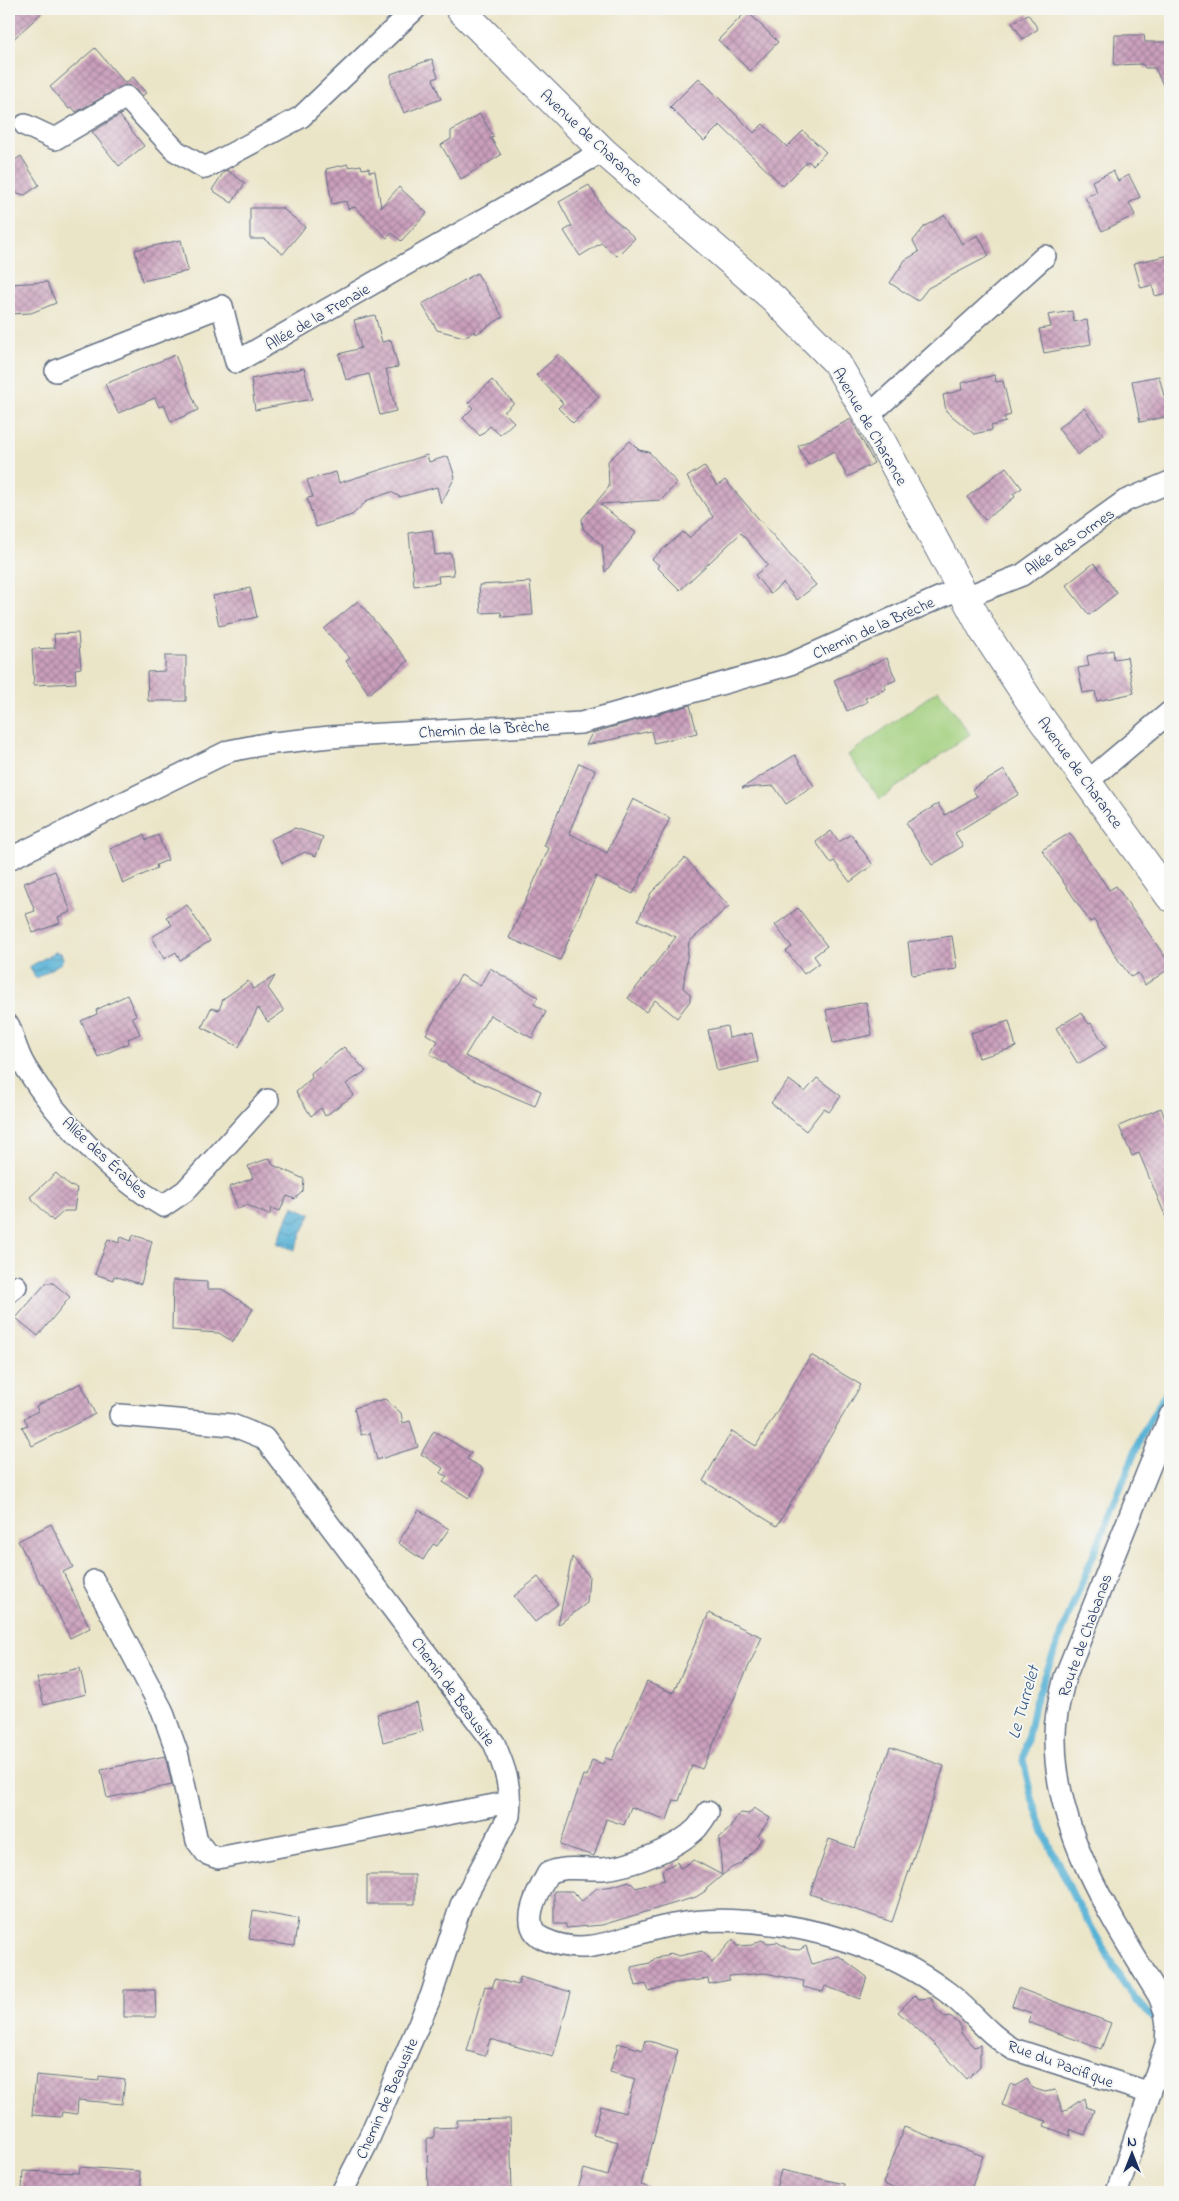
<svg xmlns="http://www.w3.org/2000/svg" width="1179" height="2201" viewBox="0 0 1179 2201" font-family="'Indie Flower',sans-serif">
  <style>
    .pitch { fill: #a1cf7d; stroke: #5e7f6e }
    .water { fill: url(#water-waves); stroke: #3a709a }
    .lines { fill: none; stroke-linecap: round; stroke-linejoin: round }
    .stream { stroke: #59b2d6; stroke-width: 7 }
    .building { fill: url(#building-cross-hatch) }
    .street-casing { stroke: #646f83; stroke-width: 24 }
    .secondary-casing { stroke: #646f83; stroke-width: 30 }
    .street { stroke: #fff; stroke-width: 21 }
    .secondary { stroke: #fff; stroke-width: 28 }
    .labels { text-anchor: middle; stroke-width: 4; stroke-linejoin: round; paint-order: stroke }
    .street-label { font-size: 16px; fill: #1b2f5e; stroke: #f6f6f2 }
    .water-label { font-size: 18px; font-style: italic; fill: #2e5682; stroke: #f6f6f2 }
  </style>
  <defs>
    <pattern id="water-waves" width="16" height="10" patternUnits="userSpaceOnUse" patternTransform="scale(1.25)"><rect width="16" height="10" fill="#59b2d6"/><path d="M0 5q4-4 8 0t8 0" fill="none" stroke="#4991b1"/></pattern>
    <pattern id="building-cross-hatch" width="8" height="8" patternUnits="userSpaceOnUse" patternTransform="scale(1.25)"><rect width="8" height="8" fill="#ca9fbc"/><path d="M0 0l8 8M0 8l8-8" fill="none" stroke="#a3829c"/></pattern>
  </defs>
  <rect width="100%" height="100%" fill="#f6f6f2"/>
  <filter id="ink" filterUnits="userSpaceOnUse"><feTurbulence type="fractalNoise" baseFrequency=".02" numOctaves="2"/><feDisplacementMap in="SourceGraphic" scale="10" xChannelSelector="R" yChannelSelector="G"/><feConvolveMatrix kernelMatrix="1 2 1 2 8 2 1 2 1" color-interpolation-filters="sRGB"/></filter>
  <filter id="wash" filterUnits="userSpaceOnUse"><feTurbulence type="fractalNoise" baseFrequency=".0096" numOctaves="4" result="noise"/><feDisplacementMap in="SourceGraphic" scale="20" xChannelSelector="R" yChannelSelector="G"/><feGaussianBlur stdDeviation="1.12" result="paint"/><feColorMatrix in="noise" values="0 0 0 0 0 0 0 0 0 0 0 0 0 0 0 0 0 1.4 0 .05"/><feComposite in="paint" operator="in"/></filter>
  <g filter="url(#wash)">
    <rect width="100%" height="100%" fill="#ebe5c8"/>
    <path class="pitch" d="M938 690 970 734 880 799 848 755Z"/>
    <path class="water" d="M55 952 61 953 63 958 61 963 36 978 29 967Z
      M293 1206 311 1214 294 1250 277 1243Z"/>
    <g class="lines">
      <path class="stream" d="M1152 2018 1125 1986 1073 1895 1044 1833 1031 1795 1023 1760 1034 1705 1058 1642 1143 1432 1170 1386"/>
    </g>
    <g id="blocks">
      <path class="building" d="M9 9H46L9 43Z
        M747 11 778 42 750 71 718 40Z
        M1028 14 1038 29 1023 39 1012 23Z
        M1115 35H1144L1145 42H1170V100L1155 68H1145L1143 64 1114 65Z
        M95 48 125 83 133 77 146 93 142 96 131 86 125 85 76 112 72 107 69 109 50 87Z
        M432 59 438 77 433 79 441 99 404 113 391 82V74Z
        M699 78 754 133 763 124 787 147 803 131 826 152 813 165 808 161 783 186 720 125 704 141 670 107Z
        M122 114 120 116 144 146 119 166 92 132Z
        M480 114 494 137 491 138 501 155 461 179 441 145 451 139V131Z
        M21 156 39 185 25 195 9 191V164Z
        M348 164V167L361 165 362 169 369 168V172L375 171 381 207 399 187 427 213 401 241 392 233 387 238 355 207 348 209 346 201 332 204 326 169Z
        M227 170 245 183 232 203 212 190 223 173Z
        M1113 171 1118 181 1129 175 1140 197 1129 203 1135 215 1102 231 1085 197 1097 192 1092 181Z
        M589 185 605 211 635 238 617 256 601 243 580 256 564 231 572 226 559 202Z
        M250 208H282L305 227 283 254 264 239H250Z
        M945 215 962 244 978 235 989 256 928 288 918 301 890 283 905 260 919 252 913 241 925 226Z
        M181 240 188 271 142 281 135 250Z
        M1170 255V292L1155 296 1152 285 1141 288 1134 263Z
        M477 273 503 317 476 334 475 331 464 337 437 330 422 304Z
        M47 282 56 303 31 313 9 314V284Z
        M1072 311 1074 322 1087 320 1091 344 1044 353 1039 329 1051 327 1048 315Z
        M375 315 382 342 391 340 398 367 386 369 396 411 380 415 369 374 346 380 339 354 361 348 354 320Z
        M559 354 599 397 573 423 558 408 563 403 536 375Z
        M175 355 198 410 171 422 164 405 159 407 155 398 118 413 105 384Z
        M304 368 312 399 255 410 251 379Z
        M995 375 996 382 1003 381 1011 415 1004 417 1006 422 991 426 992 430 974 434 946 411 943 395 962 390 961 383Z
        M1159 376 1164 396 1170 395V416L1140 422 1132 381Z
        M492 380 514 403 504 412 514 422 500 435 490 426 480 436 463 418 473 408 468 403Z
        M1084 408 1103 434 1078 455 1058 428Z
        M851 419 874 463 847 477 834 451 808 465 798 446Z
        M630 441 639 450 649 452 677 483 661 500 600 504 636 533 605 572 602 545 583 529 582 519 609 487 608 461Z
        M427 455 429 462 448 456 455 477 441 504 437 487 400 497 391 492 368 500 352 515 316 527 307 498 313 497 307 480 336 472 339 483Z
        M704 466 717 486 725 480 816 585 797 600 783 583 770 594 755 575 768 565 741 533 680 590 657 567 659 565 652 559 683 532 689 538 713 517 687 477Z
        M1006 467 1022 488 1013 494 1015 497 985 520 967 497Z
        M432 530 435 555 451 553 454 575 438 576 439 583 414 586 409 533Z
        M1094 563 1117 593 1089 615 1066 585Z
        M530 582 533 615 502 617 501 612 481 613 479 585Z
        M250 588 257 617 219 626 213 596Z
        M358 601 408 661 369 694 346 661 350 658 324 629Z
        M78 633 81 668 75 669 76 683 34 685 32 649 55 648 54 634Z
        M1113 650 1114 659 1127 657 1134 693 1097 701 1095 691 1083 693 1078 668 1089 666 1087 656Z
        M165 656H186V701H148L147 672 165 671Z
        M887 658 896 680 884 685 886 689 865 698 867 702 847 711 834 680Z
        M690 705 697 733 654 743 651 731 586 745 592 733Z
        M795 755 814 786 786 804 774 786 742 788Z
        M579 763 595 770 569 833 607 853 633 799 670 818 633 894 596 876 560 960 509 938 549 848 544 846Z
        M1004 770 1019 794 955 833 963 846 932 865 906 823 938 804 945 815 977 796 972 789Z
        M295 828 323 837 316 856 305 852 282 863 271 839Z
        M831 831 839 842 851 834 873 865 850 882 834 861 831 863 816 842Z
        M1070 833 1109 890 1116 886 1170 964V968L1145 985 1138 973 1131 977 1119 961 1094 920 1090 922 1042 850Z
        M144 835 146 840 158 835 168 860 156 865 157 868 123 884 110 849Z
        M685 858 729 906 689 942 683 988 690 994V1001L677 1018 655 1000 646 1012 628 998 676 937 638 920 651 893Z
        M55 871 71 912 58 917 60 923 33 933 26 914 35 911 24 883Z
        M187 905 210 941 180 960 176 952 164 959 152 937 172 925 166 917Z
        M798 908 827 946 814 956 819 963 804 974 786 951 792 947 775 925Z
        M952 936 957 969 912 975 908 942Z
        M490 968 538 997 534 1004 546 1012 532 1038 490 1015 465 1056 541 1091 535 1106 471 1079 430 1054 438 1041 426 1034 461 975 480 986Z
        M275 976 268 988 284 1011 268 1022 258 1008 239 1047 202 1027 211 1008 219 1010 223 999 248 981 253 989Z
        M127 995 136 1015 132 1017 140 1034 128 1039 129 1043 98 1057 81 1021 97 1014 96 1010Z
        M866 1002 872 1035 833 1043 826 1010Z
        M1081 1013 1089 1024 1091 1023 1106 1047 1078 1064 1056 1028Z
        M1009 1021 1016 1047 979 1058 971 1033Z
        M727 1026 729 1038 752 1033 758 1062 717 1071 708 1030Z
        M344 1047 366 1071 346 1084 354 1095 325 1116 321 1108 311 1116 296 1092 312 1078 311 1073Z
        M817 1078 841 1096 829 1112 824 1108 806 1131 771 1103 789 1080 805 1092Z
        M1161 1108 1170 1132V1227L1139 1153 1132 1156 1119 1126Z
        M270 1158 273 1165 304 1179 303 1191 295 1199 287 1196 280 1211 272 1208 269 1215 247 1205 238 1209 229 1187 253 1178 248 1166Z
        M56 1173 70 1186 77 1188 74 1211H64L53 1221 30 1197Z
        M133 1235 152 1241 141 1284 114 1276 113 1280 95 1274 108 1239 119 1243 121 1237 131 1241Z
        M173 1280 207 1282V1289H222L253 1309 233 1342 219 1333 172 1330Z
        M46 1283H53L70 1297 38 1336 16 1318Z
        M811 1355 861 1385 777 1526 703 1481 732 1431 756 1446Z
        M81 1383 95 1414 32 1446 22 1427 28 1425 24 1418 38 1411 36 1406Z
        M385 1399 401 1413 403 1423 410 1421 418 1447 377 1460 370 1433 361 1435 354 1408Z
        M434 1431 471 1453 467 1459 482 1468V1475L469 1498 443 1482 447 1476 440 1473 443 1468 421 1454Z
        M419 1510 449 1529 437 1546 433 1544 423 1560 398 1543Z
        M51 1524 73 1567 63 1572 90 1628 70 1638 43 1583 41 1584 18 1541Z
        M572 1557 589 1576 587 1603 558 1625Z
        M538 1577 558 1604 535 1622 514 1596Z
        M709 1613 762 1637 702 1769 692 1765 679 1801 674 1800 667 1820 631 1807 624 1825 606 1819 594 1856 560 1845 583 1775 587 1776 592 1760 603 1764 605 1758 612 1760 647 1682 673 1693Z
        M80 1668 86 1694 44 1705 37 1678Z
        M417 1703 423 1731 383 1742 377 1714Z
        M890 1747 944 1766 892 1922 810 1894 829 1839 855 1848Z
        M165 1756 172 1785 107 1798 101 1770Z
        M754 1808 770 1818 758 1836 761 1839 756 1848 740 1864 731 1868 706 1889 707 1890 696 1897 602 1925 566 1928V1924H554V1891H572L582 1901 597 1888 613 1886 629 1881 636 1888 664 1880 662 1870 677 1862 680 1868 694 1860 722 1875 719 1838 730 1828 737 1816 741 1813 749 1814Z
        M367 1875H415V1904H367Z
        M253 1911 298 1919 294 1946 249 1939Z
        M733 1939 737 1946 752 1945 761 1940 768 1943 777 1942 789 1949 799 1950 806 1946 812 1964 839 1956 867 1977 860 1999 825 1986 823 1992 803 1987 804 1981 765 1973 729 1976V1980L709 1984 708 1979 674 1983 649 1991 646 1984 636 1986 631 1967 650 1963 655 1958 667 1956 670 1953 679 1956 702 1951 712 1963Z
        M520 1977 571 1992 553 2057 490 2039 485 2056 467 2051 485 1986 492 1988 495 1979 518 1985Z
        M1018 1988 1111 2023 1101 2049 1028 2022 1031 2013 1012 2006Z
        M124 1990H155L156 2017H124Z
        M915 1995 919 1999 931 1998 936 2009 946 2018 950 2017 957 2022 961 2027V2033L974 2047 980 2045V2066L967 2079 934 2044 898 2012Z
        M646 2040 678 2050 641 2185 648 2187V2192H577L584 2169 608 2176 618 2142 593 2135 601 2106 625 2113 635 2079 610 2072 618 2043 643 2050Z
        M36 2075 99 2081V2076L125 2079 122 2104 78 2100 77 2114 62 2112 61 2117 32 2115Z
        M1027 2079 1032 2088 1045 2092 1055 2090 1063 2112 1084 2098 1086 2107 1094 2110 1085 2135 1069 2129 1071 2136 1044 2126 1046 2121 1002 2105 1010 2084 1015 2086Z
        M510 2119 512 2192H428L427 2138H434V2128L457 2127V2120Z
        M904 2127 983 2156 970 2192H905L883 2184Z
        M80 2167 139 2171 142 2192H22L23 2171 79 2173Z
        M781 2170 844 2184 843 2192H775Z"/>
    </g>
  </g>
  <g filter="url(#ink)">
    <use href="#blocks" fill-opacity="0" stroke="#646f83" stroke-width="1"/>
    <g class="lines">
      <g class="street-casing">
        <path id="street" d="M25 125 55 139 126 97 176 151 205 168 301 117 415 9
          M56 371 222 306 236 362 603 151
          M868 416 1045 256
          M966 597 1022 575 1125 501 1170 482
          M1088 781 1170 712
          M9 859 229 751 265 744 330 737 581 723 788 665 961 588
          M9 1026C14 1040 18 1056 26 1068 58 1120 111 1175 163 1206L185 1191 268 1100
          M9 1292 16 1286
          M120 1415 232 1425 264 1438 494 1743C505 1768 512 1788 509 1816L461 1905 431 1996 366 2145 342 2192
          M94 1581 162 1710 177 1752 197 1841 207 1854 218 1858 510 1802
          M708 1812C705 1817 701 1823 697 1828 677 1848 631 1867 602 1869 583 1870 566 1865 548 1873 538 1891 517 1927 544 1939 589 1960 625 1934 668 1926 691 1921 717 1919 740 1921 813 1925 888 1948 947 1992 971 2010 987 2034 1013 2049L1150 2093
          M1117 2192 1166 2044 1167 2026 1165 2011 1159 1996C1112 1919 1056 1835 1055 1741 1054 1719 1060 1698 1065 1677L1170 1416"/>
      </g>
      <g class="secondary-casing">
        <path id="secondary" d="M460 9 603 151 774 299 836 362 868 416 983 630 1041 718 1170 897"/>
      </g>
      <use href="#street" class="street"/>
      <use href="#secondary" class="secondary"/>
    </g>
  </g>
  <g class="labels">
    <g class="street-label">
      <text transform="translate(592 137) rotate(43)" y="6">Avenue de Charance</text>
      <text transform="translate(317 316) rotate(-30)" y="6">Allée de la Frenaie</text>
      <text transform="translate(871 426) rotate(60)" y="6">Avenue de Charance</text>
      <text transform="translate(1069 541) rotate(-35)" y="6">Allée des Ormes</text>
      <text transform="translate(873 627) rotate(-24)" y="6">Chemin de la Brèche</text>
      <text transform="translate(484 728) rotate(-3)" y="6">Chemin de la Brèche</text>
      <text transform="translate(1081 772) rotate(54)" y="6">Avenue de Charance</text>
      <text transform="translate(106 1157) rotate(43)" y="6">Allée des Érables</text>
      <text transform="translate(1084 1635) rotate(-70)" y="6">Route de Chabanas</text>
      <text transform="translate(454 1691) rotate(54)" y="6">Chemin de Beausite</text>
      <text transform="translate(1061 2063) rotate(20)" y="6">Rue du Pacifique</text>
      <text transform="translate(386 2098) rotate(-66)" y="6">Chemin de Beausite</text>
    </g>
    <g class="water-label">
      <text transform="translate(1023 1702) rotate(-74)" y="6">Le Turrelet</text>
    </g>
  </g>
  <rect width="1179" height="2201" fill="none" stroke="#f6f6f2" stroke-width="30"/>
  <g transform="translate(1132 2154)" stroke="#f6f6f2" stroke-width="4" paint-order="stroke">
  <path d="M0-4L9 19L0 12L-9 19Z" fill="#1b2f5e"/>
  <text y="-8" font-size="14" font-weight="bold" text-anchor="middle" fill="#1b2f5e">N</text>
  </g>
</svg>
